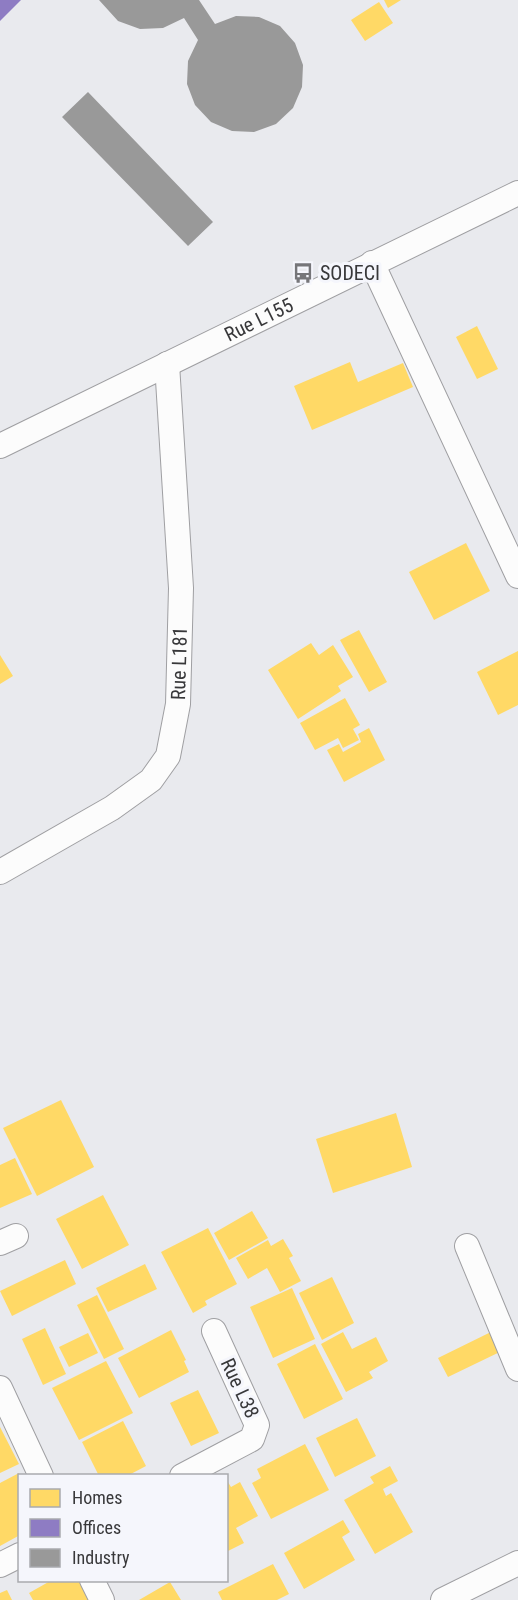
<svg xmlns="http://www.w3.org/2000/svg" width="518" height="1600" viewBox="0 0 518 1600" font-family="'Roboto Condensed',sans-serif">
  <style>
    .homes { fill: #ffd966 }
    .offices { fill: #8e7cc3 }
    .industry { fill: #999 }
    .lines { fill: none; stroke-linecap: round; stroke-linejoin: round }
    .minor-casing { stroke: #9f9fa2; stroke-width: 26 }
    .minor { stroke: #fcfcfc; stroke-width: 24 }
    .labels { text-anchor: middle; stroke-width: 6; stroke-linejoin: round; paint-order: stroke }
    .poi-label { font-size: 20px; fill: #38383a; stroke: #f5f6fc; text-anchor: start }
    .street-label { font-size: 20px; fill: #38383a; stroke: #f5f6fc }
  </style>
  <rect width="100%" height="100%" fill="#e9eaee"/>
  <path class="homes" d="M384 0H401L388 8Z
    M379 2 393 23 365 41 351 20Z
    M477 326 498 369 477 379 456 337Z
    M350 362 358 382 403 363 413 387 312 430 294 386Z
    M466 543 490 591 434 620 409 572Z
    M359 630 387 682 369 692 340 640Z
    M311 643 319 655 333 645 353 677 338 686 341 691 298 719 268 670Z
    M518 651V705L498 715 477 672Z
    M0 655 13 676 0 684Z
    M345 698 360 725 353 729 359 740 343 748 338 738 315 750 300 723Z
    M369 728 385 760 344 782 327 750 339 744 343 752 361 742 358 734Z
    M61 1100 94 1167 37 1196 3 1128Z
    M396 1113 412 1167 333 1193 316 1139Z
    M15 1158 32 1194 0 1208V1165Z
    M103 1195 129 1245 82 1269 56 1219Z
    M252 1211 268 1238 229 1260 214 1233Z
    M208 1228 237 1284 205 1301 207 1305 193 1313 161 1252Z
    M283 1239 293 1256 289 1258 301 1281 280 1292 267 1268 248 1279 236 1258 268 1240 271 1246Z
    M65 1260 76 1284 12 1316 0 1291Z
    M145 1264 157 1289 108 1312 96 1288Z
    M332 1277 354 1323 322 1340 299 1293Z
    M292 1288 315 1339 273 1358 250 1307Z
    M97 1295 124 1349 104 1359 77 1305Z
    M45 1328 66 1374 43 1385 22 1339Z
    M497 1329 506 1349 448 1377 438 1358Z
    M171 1330 186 1360 184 1361 189 1372 139 1398 118 1358Z
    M343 1332 352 1349 376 1337 388 1361 369 1372 373 1378 346 1392 321 1344Z
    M88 1333 98 1353 69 1367 59 1347Z
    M315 1344 343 1399 304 1419 277 1364Z
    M106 1361 133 1413 79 1440 52 1388Z
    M198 1390 219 1433 191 1446 170 1403Z
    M357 1418 376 1456 335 1477 316 1438Z
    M123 1421 146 1466 127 1476H99L82 1442Z
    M0 1427 19 1464 0 1473Z
    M305 1444 329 1490 271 1519 252 1483 261 1478 257 1469Z
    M390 1466 398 1481 383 1489 386 1496 391 1493 413 1532 375 1554 344 1500 374 1483 370 1477Z
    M19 1473 20 1535 0 1546V1483Z
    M226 1479 231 1487 240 1482 258 1516 236 1528 244 1543 226 1552Z
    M343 1520 350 1532 342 1537 355 1560 304 1589 284 1553Z
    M273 1564 289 1594 277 1600H222L218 1592Z
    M52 1580H83L93 1600H33L29 1593Z
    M170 1582 181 1600H139Z
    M7 1590 12 1600H0V1593Z"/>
  <path class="offices" d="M0 0H21L0 21Z"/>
  <path class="industry" d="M99 0H199L215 24 236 16 259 17 280 26 295 43 303 65 302 87 293 108 276 124 254 132 232 131 211 122 195 105 187 84 188 61 198 40 184 18 163 28 140 29 118 21Z
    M88 92 213 222 188 246 62 117Z"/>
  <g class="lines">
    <g class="minor-casing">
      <g id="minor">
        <path d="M372 263 518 576"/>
        <path id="s1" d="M0 446 518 193"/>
        <path id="s2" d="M0 872 112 808 151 780 168 756 178 704 181 588 167 364"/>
        <path d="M0 1243 16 1236"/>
        <path d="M467 1246 518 1369"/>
        <path d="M0 1388 41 1476"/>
        <path d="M182 1476 252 1439 257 1425 214 1331"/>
        <path d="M0 1565 20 1555"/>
        <path d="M92 1580 102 1600"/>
        <path d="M443 1600 518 1563"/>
      </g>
    </g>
    <use href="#minor" class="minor"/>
  </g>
  <defs>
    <g id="bus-bare" transform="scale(1.62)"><path d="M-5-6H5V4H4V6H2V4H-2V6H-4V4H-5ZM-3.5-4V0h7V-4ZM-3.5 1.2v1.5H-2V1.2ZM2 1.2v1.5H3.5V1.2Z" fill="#767679" stroke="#f5f6fc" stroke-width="2.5" paint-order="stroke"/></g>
  </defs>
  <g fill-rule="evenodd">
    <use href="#bus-bare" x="303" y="273"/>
  </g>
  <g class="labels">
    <g class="poi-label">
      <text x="320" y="280">SODECI</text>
    </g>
    <g class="street-label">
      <text dy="7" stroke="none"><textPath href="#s1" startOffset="288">Rue L155</textPath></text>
      <text dy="7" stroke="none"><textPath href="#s2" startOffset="300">Rue L181</textPath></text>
      <text transform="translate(240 1388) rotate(65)" y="7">Rue L38</text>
    </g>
  </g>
  <rect x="18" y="1474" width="210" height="108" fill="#f5f6fc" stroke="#a9aaae" stroke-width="1.5"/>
  <rect x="30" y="1489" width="30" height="18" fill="#ffd966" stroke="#a9aaae" stroke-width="1.5"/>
  <text x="72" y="1504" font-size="18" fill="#38383a">Homes</text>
  <rect x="30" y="1519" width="30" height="18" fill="#8e7cc3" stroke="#a9aaae" stroke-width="1.5"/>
  <text x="72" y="1534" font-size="18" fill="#38383a">Offices</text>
  <rect x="30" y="1549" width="30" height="18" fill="#999999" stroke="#a9aaae" stroke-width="1.5"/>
  <text x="72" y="1564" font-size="18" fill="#38383a">Industry</text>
</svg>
